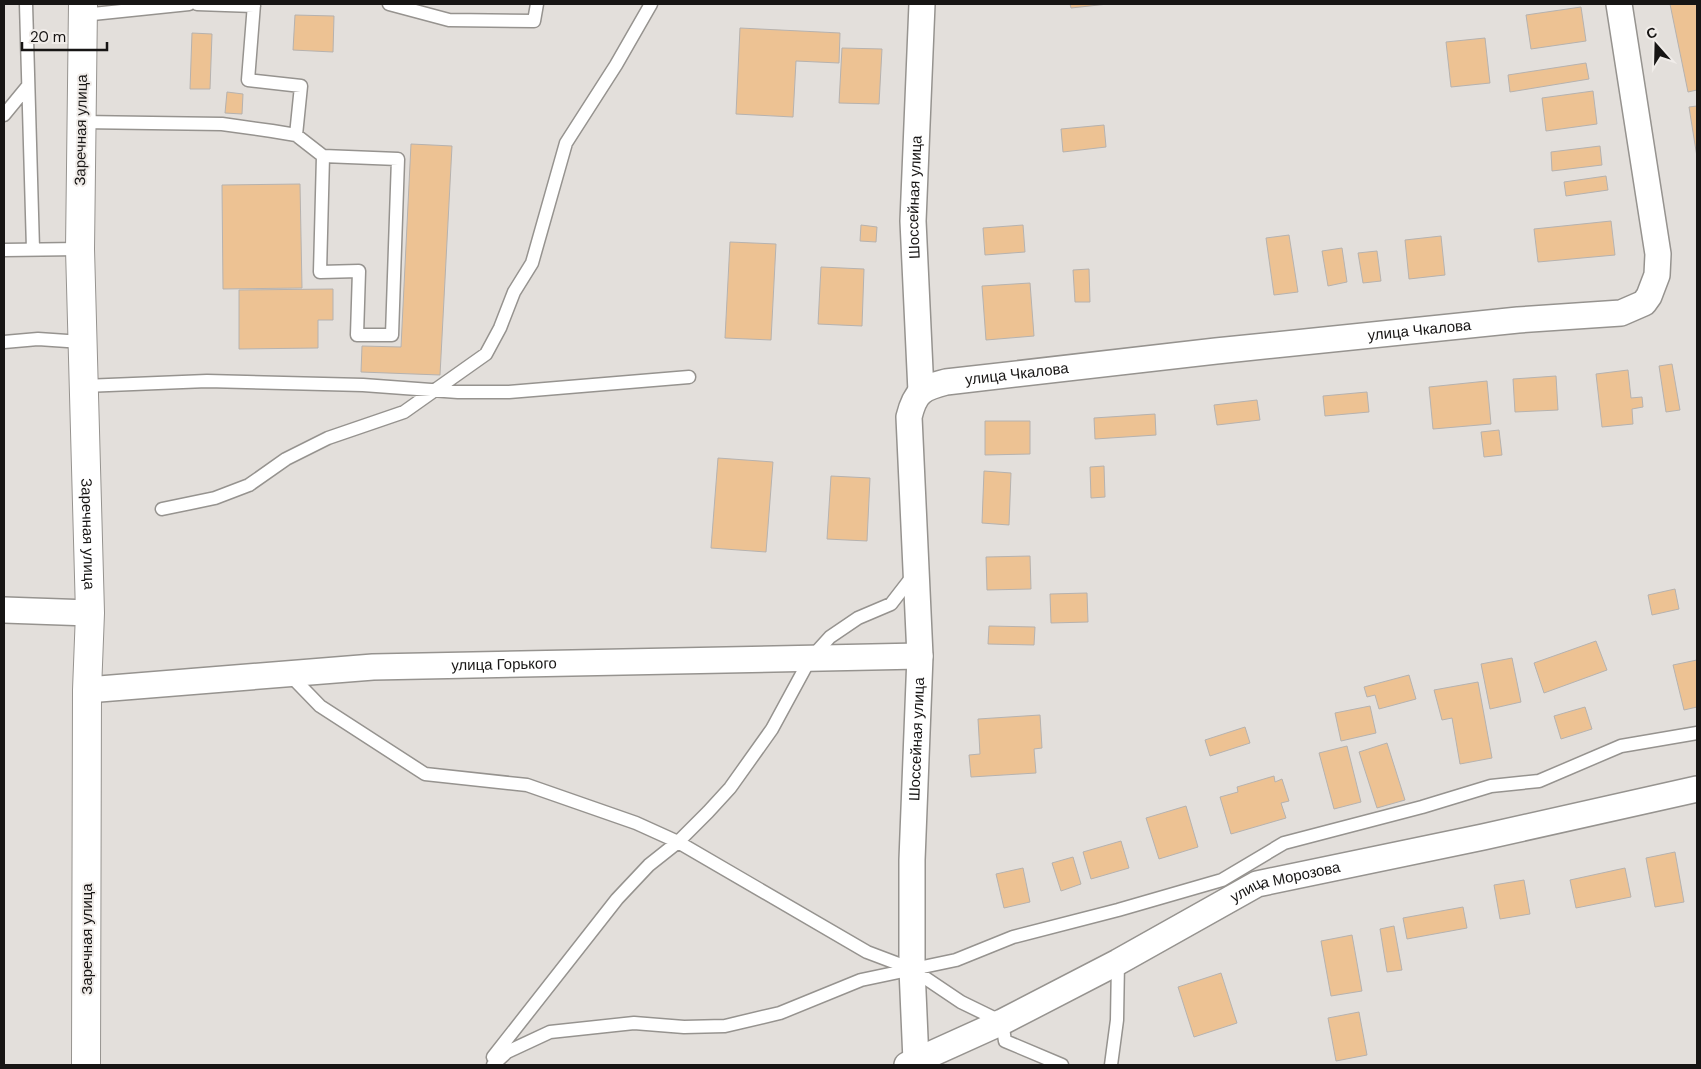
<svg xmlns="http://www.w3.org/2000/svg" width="1701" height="1069" viewBox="0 0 1701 1069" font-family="'DM Sans',sans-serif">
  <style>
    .building { fill: #edc293; stroke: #b6b2af }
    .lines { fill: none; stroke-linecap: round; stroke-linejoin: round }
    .service-casing { stroke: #96938f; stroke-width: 15 }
    .minor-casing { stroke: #96938f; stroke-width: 28 }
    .tertiary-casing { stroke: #96938f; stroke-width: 30 }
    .service { stroke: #fff; stroke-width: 12 }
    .minor { stroke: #fff; stroke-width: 25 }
    .tertiary { stroke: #fff; stroke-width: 28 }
    .labels { text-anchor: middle; stroke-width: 4; stroke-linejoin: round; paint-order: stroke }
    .street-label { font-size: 15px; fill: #171514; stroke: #f0ece9 }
  </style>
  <rect width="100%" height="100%" fill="#e3dfdb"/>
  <path class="building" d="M1070 4H1108L1071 8Z
    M1670 4H1697V90L1688 92Z
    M1581 7 1586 41 1531 49 1526 15Z
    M295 15 334 16 333 52 293 50Z
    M740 28 840 33 839 63 796 61 793 117 736 114Z
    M192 33 212 34 210 89H190Z
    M1485 38 1490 83 1451 87 1446 42Z
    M842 48 882 49 879 104 839 103Z
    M1586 63 1589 79 1510 92 1508 75Z
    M1593 91 1597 124 1546 131 1542 98Z
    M227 92 243 94 242 114 225 113Z
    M1697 106V157L1689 107Z
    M1104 125 1106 147 1063 152 1061 129Z
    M411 144 452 146 440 375 361 372 362 346 401 347Z
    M1600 146 1602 165 1552 171 1551 152Z
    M1606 176 1608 190 1566 196 1564 182Z
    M300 184 302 288 223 289 222 185Z
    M1611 221 1615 255 1538 262 1534 229Z
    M861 225 877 227 876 242 860 241Z
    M1023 225 1025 252 985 255 983 228Z
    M1289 235 1298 292 1274 295 1266 238Z
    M1441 236 1445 275 1409 279 1405 240Z
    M730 242 776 244 771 340 725 338Z
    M1342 248 1347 282 1328 286 1322 251Z
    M1377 251 1381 281 1363 283 1358 253Z
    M821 267 864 269 862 326 818 324Z
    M1089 269 1090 302H1075L1073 270Z
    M1030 283 1034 336 986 340 982 286Z
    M333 289V320H318V348L239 349V290Z
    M1672 364 1680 410 1666 412 1659 366Z
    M1628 370 1631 398 1642 397 1643 407 1632 409 1633 424 1602 427 1596 374Z
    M1556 376 1558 410 1515 412 1513 379Z
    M1487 381 1491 424 1433 429 1429 387Z
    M1367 392 1369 412 1325 416 1323 396Z
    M1257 400 1260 420 1217 425 1214 405Z
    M1155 414 1156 435 1095 439 1094 418Z
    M985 421H1030V454L985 455Z
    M1499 430 1502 455 1484 457 1481 432Z
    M718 458 773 462 766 552 711 548Z
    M1104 466 1105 497 1091 498 1090 467Z
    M984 471 1011 473 1009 525 982 523Z
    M831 476 870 478 867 541 827 539Z
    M1030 556 1031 589 987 590 986 557Z
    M1675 589 1679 609 1652 615 1648 595Z
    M1087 593 1088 622 1051 623 1050 594Z
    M989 626 1035 627 1034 645 988 644Z
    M1596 641 1607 670 1544 693 1534 663Z
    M1512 658 1521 702 1490 709 1481 664Z
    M1697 660V707L1684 710 1673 665Z
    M1409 675 1416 699 1379 709 1375 695 1367 697 1364 687Z
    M1478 682 1492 758 1460 764 1452 718 1442 720 1434 690Z
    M1370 706 1376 733 1341 741 1335 713Z
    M1585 707 1592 729 1561 739 1554 716Z
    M1040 715 1042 748 1034 749 1036 773 971 777 969 755 980 754 978 719Z
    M1245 727 1250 743 1210 756 1205 740Z
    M1387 743 1405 800 1377 808 1359 752Z
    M1347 746 1361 802 1334 809 1319 753Z
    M1274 776 1275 782 1282 779 1289 801 1281 803 1286 818 1231 834 1220 797 1238 792 1237 787Z
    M1186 806 1198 847 1159 859 1146 818Z
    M1121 841 1129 868 1091 879 1083 852Z
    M1675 852 1684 902 1655 907 1646 858Z
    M1073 857 1081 884 1061 891 1052 863Z
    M1023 868 1030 902 1004 908 996 874Z
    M1625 868 1631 897 1576 908 1570 880Z
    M1524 880 1530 914 1500 919 1494 885Z
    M1463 907 1467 928 1407 939 1403 918Z
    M1394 926 1402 970 1387 972 1380 929Z
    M1352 935 1362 991 1331 996 1321 941Z
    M1221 973 1237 1023 1194 1037 1178 987Z
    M1359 1012 1367 1055 1336 1061 1328 1018Z"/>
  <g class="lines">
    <g class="service-casing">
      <path id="service" d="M26 4 33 249
        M197 4 254 6
        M254 4 248 80 301 86 296 135
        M389 4 449 20 534 21 537 4
        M83 15 189 4
        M4 115 27 87
        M81 122 222 124 272 131 296 135 323 156 320 272 359 271 357 335H392L398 159 323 156
        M4 250 80 249
        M4 342 38 339 82 342
        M84 386 207 381 363 385 458 392H509L689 377
        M162 509 215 498 249 485 286 459 328 438 404 412 486 354 500 328 514 292 532 263 566 143 616 65 651 4
        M288 673 320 706 425 774 527 785 636 823 678 842 867 952 912 969 961 1002 1002 1022 1005 1041 1062 1065
        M493 1057 617 899 649 865 678 842 708 812 730 788 772 729 810 659 830 637 858 618 891 604 915 573
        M493 1065 507 1052 550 1032 634 1023 684 1027 725 1026 780 1013 861 980 956 960 1013 937 1118 910 1222 880 1284 843 1422 807 1491 786 1539 781 1621 746 1697 733
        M1111 1065 1117 1020 1118 962"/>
    </g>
    <g class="minor-casing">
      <g id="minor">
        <path id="s1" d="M921 392 913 221 922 4"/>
        <path d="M4 610 90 613"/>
        <path id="s2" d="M87 690 373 667 920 656"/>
        <path id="s3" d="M916 1061 912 969V860L920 656 909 417C915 392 922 388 946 382L1216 351 1518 320 1621 313 1644 303 1649 296 1657 275 1658 254 1619 4"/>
        <path id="s4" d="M907 1065 1002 1022 1118 962 1257 884 1483 837 1697 789"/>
      </g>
    </g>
    <g class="tertiary-casing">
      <g id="tertiary">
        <path id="s5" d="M83 4 80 249 90 613 87 690 86 1065"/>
      </g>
    </g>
    <use href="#service" class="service"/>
    <use href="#minor" class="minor"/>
    <use href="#tertiary" class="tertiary"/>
  </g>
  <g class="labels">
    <g class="street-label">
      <text transform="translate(81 130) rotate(-89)" y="5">Заречная улица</text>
      <text dy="5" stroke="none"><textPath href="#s1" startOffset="195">Шоссейная улица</textPath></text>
      <text dy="5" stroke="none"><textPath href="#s3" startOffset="1176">улица Чкалова</textPath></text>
      <text dy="5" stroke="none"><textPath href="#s3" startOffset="771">улица Чкалова</textPath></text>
      <text dy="5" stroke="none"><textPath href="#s5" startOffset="530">Заречная улица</textPath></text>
      <text dy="5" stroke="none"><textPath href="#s2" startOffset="418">улица Горького</textPath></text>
      <text dy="5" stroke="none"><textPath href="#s3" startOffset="322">Шоссейная улица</textPath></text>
      <text dy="5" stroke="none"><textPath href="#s4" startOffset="422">улица Морозова</textPath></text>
      <text transform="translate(87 939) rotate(-90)" y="5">Заречная улица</text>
    </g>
  </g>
  <rect width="1701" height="1069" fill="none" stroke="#171514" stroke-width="10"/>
  <g transform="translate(1656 45) rotate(340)" stroke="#f0ece9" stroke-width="4" paint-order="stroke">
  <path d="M0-4L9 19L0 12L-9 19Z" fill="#171514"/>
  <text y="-8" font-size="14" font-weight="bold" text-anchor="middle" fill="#171514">С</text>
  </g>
  <path d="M22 42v8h85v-8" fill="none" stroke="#171514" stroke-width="2.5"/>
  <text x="30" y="42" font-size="15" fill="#171514" stroke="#f0ece9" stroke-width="4" paint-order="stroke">20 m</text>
</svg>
